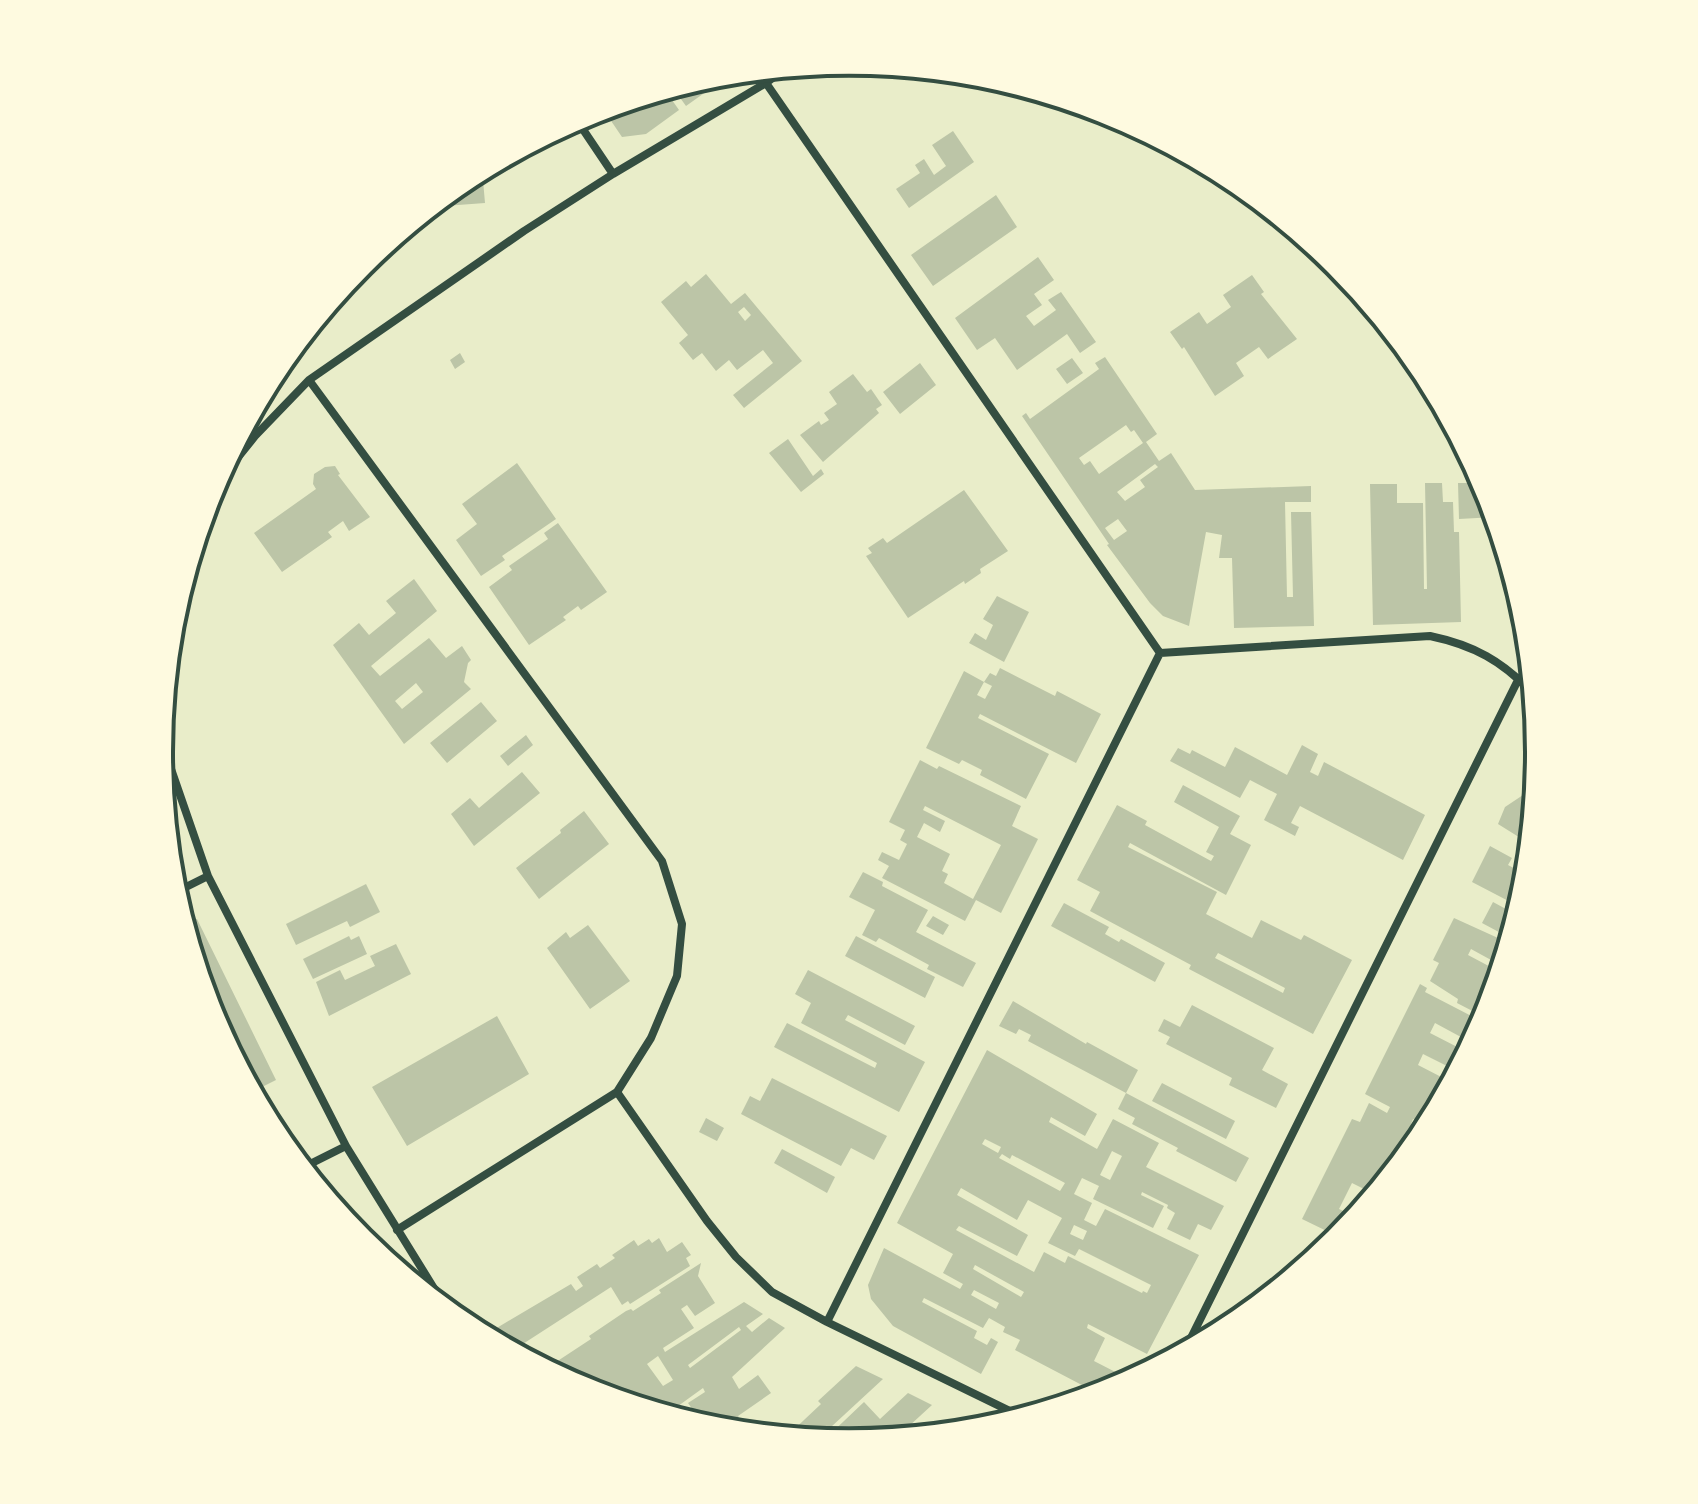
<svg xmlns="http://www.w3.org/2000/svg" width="1698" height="1504" viewBox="0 0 1698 1504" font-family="Barlow,sans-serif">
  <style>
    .building { fill: #bcc5a7; fill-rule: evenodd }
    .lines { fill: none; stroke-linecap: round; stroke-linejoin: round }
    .minor { stroke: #344e41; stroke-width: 8 }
    .rim { fill: none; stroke: #344e41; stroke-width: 4 }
  </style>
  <rect width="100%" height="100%" fill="#e9edc9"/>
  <path class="building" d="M731 74 686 106 673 88 715 75Z
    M665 90 679 110 646 134 622 137 603 109Z
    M953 131 974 162 909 208 896 189 920 173 915 165 924 159 934 175 946 166 932 145Z
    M482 169 485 203 431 207 466 178Z
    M996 195 1017 227 933 286 911 255Z
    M1038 257 1054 280 1034 294 1042 305 1026 316 1034 326 1056 310 1048 300 1061 292 1096 342 1080 353 1067 334 1017 370 995 338 977 350 955 318Z
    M706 274 731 304 745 293 802 361 744 408 733 395 773 363 763 350 737 370 729 360 716 371 702 353 693 360 679 343 688 335 661 302 686 281 691 287ZM744 307 751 315 745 321 738 312Z
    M1252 275 1264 292 1261 294 1297 339 1268 359 1259 347 1236 363 1244 376 1215 396 1184 347 1182 349 1170 332 1199 312 1207 324 1231 307 1223 295Z
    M460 353 465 362 455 369 450 360Z
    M1105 357 1157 434 1146 442 1159 461 1171 453 1195 490 1311 486V502H1285L1287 597H1293L1291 512H1311L1314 626 1234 628 1232 558H1219L1222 535 1206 532 1189 626 1163 616 1150 603 1107 545 1109 544 1022 416 1026 413 1030 419 1099 369 1095 363ZM1126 425 1131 432 1134 430 1143 443 1099 474 1090 461 1084 465 1079 458ZM1155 464 1158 467 1140 480 1145 487 1125 501 1117 492ZM1118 519 1127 531 1114 540 1105 528Z
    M1072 358 1083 373 1067 384 1056 369Z
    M920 363 936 385 900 414 883 392Z
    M853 374 867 392 871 389 882 405 876 409 879 413 823 462 800 435 819 421 821 425 829 420 824 413 837 404 829 392Z
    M788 439 813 476 821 469 824 474 801 492 769 453Z
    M517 463 556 519 502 556 505 560 481 576 456 540 477 524 462 504Z
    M335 466 340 474 338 475 370 517 349 531 343 521 328 532 332 537 282 572 254 533 316 489 313 484 314 474 325 467Z
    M1425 483H1442L1443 502H1453L1454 532H1459L1461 622 1373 625 1370 484H1397V503H1423L1424 589H1427Z
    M1458 483H1484L1495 517 1459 519Z
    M964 490 1008 551 980 569 981 573 965 584 964 581 908 618 866 556 872 553 868 548 883 538 887 543Z
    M558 523 607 592 581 610 578 606 563 617 566 620 529 645 489 587 512 570 509 566 548 539 544 533Z
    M414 579 437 611 371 666 380 676 429 638 446 658 462 646 471 660 468 663 464 682 471 689 404 744 333 645 359 623 369 635 396 613 386 601ZM416 683 423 692 402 709 395 701Z
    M997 596 1029 612 1004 662 969 643 975 633 986 640 993 625 983 619Z
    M1000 668 1055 696 1057 691 1101 714 1076 763 980 714 978 718 1049 754 1026 799 980 775 982 770 962 760 959 764 926 748 964 671 984 682 977 695 985 699 992 686 984 682 990 673 996 676Z
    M481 702 497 721 447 763 430 743Z
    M526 735 533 745 508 766 500 756Z
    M1302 745 1318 754 1310 772 1318 776 1324 762 1425 815 1403 860 1300 806 1291 823 1299 827 1295 836 1264 820 1277 794 1250 780 1240 798 1170 761 1178 748 1190 754 1192 750 1225 767 1235 747 1287 775Z
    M920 760 937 769 939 766 1021 806 1012 826 1038 839 1001 913 976 900 965 921 882 878 889 866 878 860 882 852 899 860 907 844 900 840 905 830 889 822ZM925 806 1001 845 973 899 944 883 948 874 942 871 950 854 917 837 924 823 940 832 945 821 923 810Z
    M522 772 540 793 474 846 451 814 470 798 479 808Z
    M1183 785 1240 816 1230 834 1251 845 1226 895 1130 843 1128 847 1217 892 1206 914 1252 938 1261 920 1301 940 1304 935 1352 960 1313 1034 1189 969 1191 965 1090 911 1100 892 1077 880 1117 805 1147 821 1145 825 1211 861 1214 856 1206 852 1219 827 1174 802ZM1218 953 1285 988 1283 993 1215 958Z
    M1523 795 1534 800 1530 844 1498 824 1505 807Z
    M584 811 609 844 539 899 516 868 561 833 560 830Z
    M1490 846 1512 858 1508 865 1527 875 1520 907 1472 882Z
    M863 872 883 882 882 886 928 910 916 932 976 963 963 987 927 969 929 965 879 938 876 942 862 935 875 910 849 897Z
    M366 884 380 912 350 927 347 921 296 945 286 924Z
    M1493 902 1517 915 1510 938 1482 923Z
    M1064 903 1109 927 1105 934 1119 942 1121 939 1165 963 1155 982 1051 926Z
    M933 916 949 925 943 935 926 926Z
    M1454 918 1509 943 1502 966 1471 949 1468 955 1500 972 1484 1017 1457 1003 1458 999 1430 981 1439 963 1433 960Z
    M182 919H197L276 1080 260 1088 283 1135 277 1138 211 1016 206 998 212 995 204 976 200 977Z
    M588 925 630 981 590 1009 547 948 566 932 570 938Z
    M349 936 351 940 359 936 367 954 313 979 303 959Z
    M856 936 935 977 925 998 845 956Z
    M396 944 411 974 329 1016 316 982 340 970 345 980 375 966 370 956Z
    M808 970 915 1026 905 1045 848 1015 845 1020 925 1062 899 1112 774 1047 787 1023 875 1068 877 1063 801 1023 811 1003 795 994Z
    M1420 984 1427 988 1425 992 1483 1022 1472 1043 1435 1023 1430 1033 1467 1052 1457 1071 1423 1054 1418 1065 1451 1082 1427 1126 1413 1119 1411 1124 1425 1131 1374 1194 1352 1183 1339 1209 1356 1217 1339 1237 1302 1219 1352 1119 1360 1122 1369 1103 1387 1113 1390 1107 1365 1094Z
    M1013 1001 1086 1044 1087 1042 1138 1070 1126 1093 1028 1041 1031 1035 1019 1029 1016 1034 999 1026Z
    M1192 1005 1274 1048 1262 1070 1288 1084 1276 1108 1229 1085 1232 1078 1166 1044 1170 1037 1158 1031 1164 1019 1180 1027Z
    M497 1016 529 1074 407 1146 372 1087Z
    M987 1050 1097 1114 1085 1136 1051 1117 1049 1122 1097 1149 1113 1119 1159 1143 1146 1167 1224 1206 1211 1230 1198 1224 1190 1240 1167 1229 1175 1213 1167 1208 1168 1205 1142 1192 1141 1195 1164 1206 1153 1228 1093 1199 1099 1186 1082 1178 1074 1194 1092 1203 1084 1220 1096 1226 1105 1209 1199 1255 1147 1354 1088 1324 1087 1328 1105 1338 1094 1361 1131 1380 1113 1390 1099 1394 1015 1350 1020 1340 1003 1332 1005 1327 989 1318 983 1328 924 1298 922 1302 977 1331 974 1338 987 1345 991 1338 998 1342 981 1374 893 1326 871 1299 868 1285 884 1248 960 1289 963 1284 943 1273 953 1254 897 1223ZM985 1139 1001 1147 998 1153 982 1144ZM1112 1151 1122 1156 1110 1180 1100 1175ZM1002 1154 1010 1159 1012 1155 1065 1183 1060 1191 999 1158ZM961 1188 1017 1220 1028 1200 1062 1218 1048 1243 1075 1256 1079 1249 1151 1285 1147 1293 1143 1291 1142 1293 1068 1256 1065 1263 1044 1252 1034 1272 956 1230 959 1226 1017 1256 1028 1235 957 1195ZM1074 1225 1087 1231 1083 1240 1070 1234ZM975 1265 1024 1292 1021 1297 973 1269ZM974 1290 999 1303 996 1309 971 1295Z
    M772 1078 887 1136 874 1160 851 1148 841 1166 741 1114 750 1096 760 1101Z
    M1162 1083 1235 1121 1226 1139 1152 1101Z
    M1126 1093 1249 1158 1236 1182 1176 1151 1178 1148 1132 1124 1135 1118 1118 1109Z
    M706 1118 724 1128 717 1141 699 1132Z
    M782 1149 835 1177 827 1193 774 1163Z
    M659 1238 667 1252 682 1242 691 1255 686 1258 690 1266 630 1304 628 1301 622 1305 611 1287 512 1351 495 1329 571 1284 576 1291 583 1286 577 1277 597 1264 600 1268 615 1258 612 1255 634 1240 638 1246 649 1239 652 1243Z
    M1325 1238 1334 1243 1315 1258Z
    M701 1263 698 1276 715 1303 695 1316 687 1305 681 1309 694 1328 663 1348 665 1352 744 1302 763 1314 746 1326 752 1332 769 1318 785 1328 732 1377 739 1389 758 1375 771 1393 738 1416 748 1432 721 1429 726 1425 720 1415 704 1426 692 1422 698 1417 688 1403 705 1392 703 1388 667 1414 585 1389 542 1367 551 1361 553 1364 591 1339 589 1336 626 1311 631 1309 633 1311 661 1293 659 1290ZM739 1327 741 1330 690 1368 688 1365ZM658 1356 673 1380 663 1386 647 1364Z
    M856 1366 883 1379 818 1439 787 1436 821 1404 818 1401Z
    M908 1393 932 1405 908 1427 916 1435 849 1442 824 1440 864 1402 880 1419Z
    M957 1418 977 1429 943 1433Z"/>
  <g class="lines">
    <path class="minor" d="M766 83 1160 653
      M576 119 613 174
      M309 380 662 861 682 924 677 976 651 1038 617 1092 397 1230
      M210 492 255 436 309 380 524 231 613 174 766 83 785 68
      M1160 653 1430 636C1473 645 1503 661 1533 694
      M161 727 170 766 208 876 346 1146 448 1311
      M174 893 208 876
      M617 1092 707 1221 736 1257 772 1292 827 1322 1022 1417
      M302 1168 346 1146
      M827 1322 1160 653
      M1184 1352 1519 678"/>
  </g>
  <path d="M0 0H1698V1504H0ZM173 752a676 676 0 1 1 1352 0a676 676 0 1 1-1352 0Z" fill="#fefae0" fill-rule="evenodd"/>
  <path class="rim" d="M173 752a676 676 0 1 1 1352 0a676 676 0 1 1-1352 0Z"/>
</svg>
